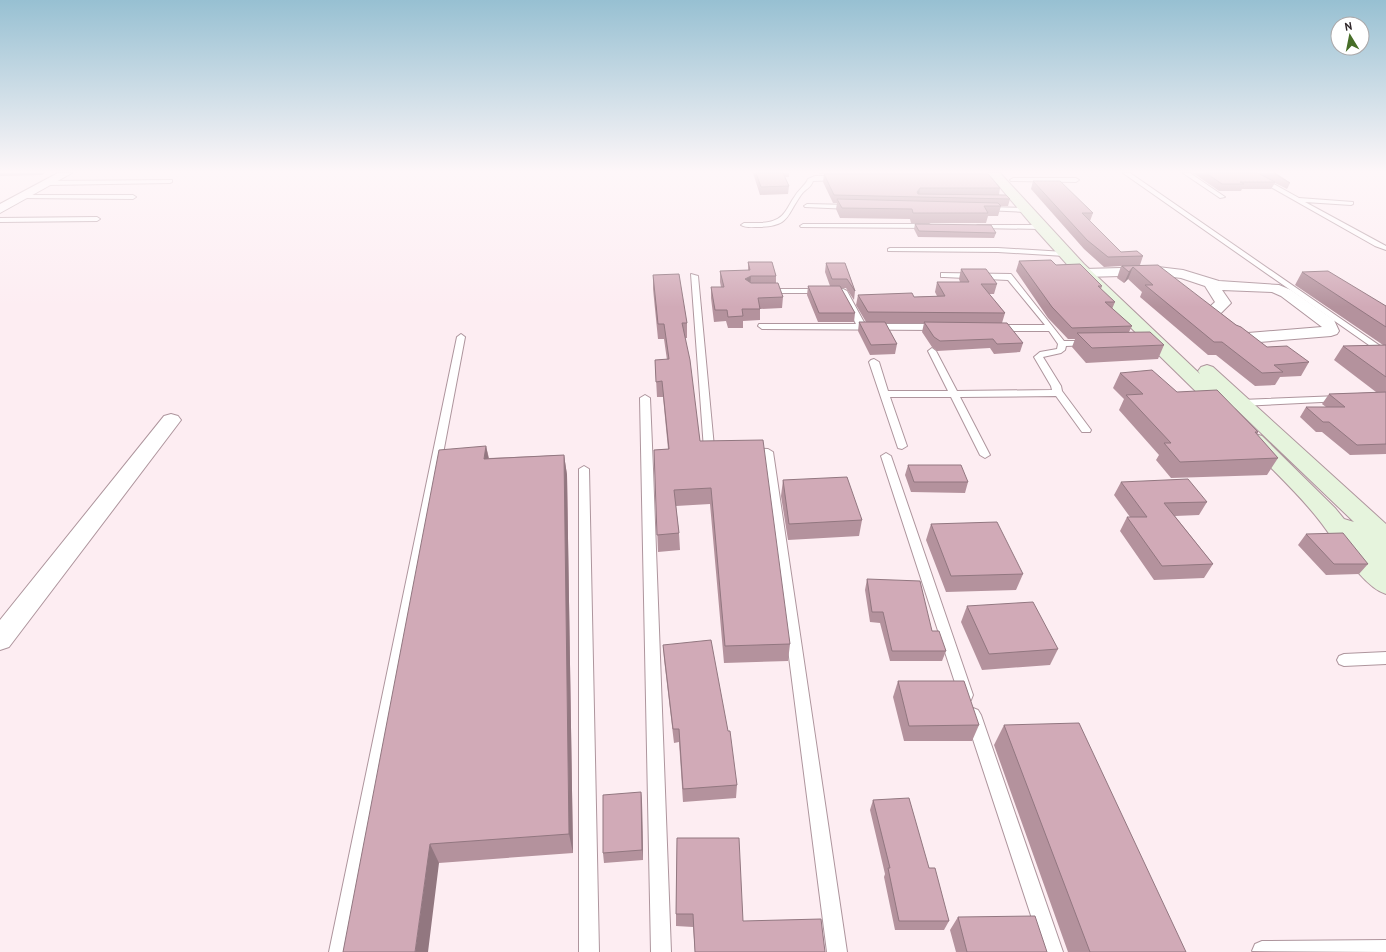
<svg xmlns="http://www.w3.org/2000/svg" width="1386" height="952" viewBox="0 0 1386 952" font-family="'PT Sans',sans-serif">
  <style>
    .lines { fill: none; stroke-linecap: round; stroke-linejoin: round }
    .lane-casing { stroke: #ae959d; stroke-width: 2 }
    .street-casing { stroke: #ae959d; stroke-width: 2 }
    .secondary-casing { stroke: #ae959d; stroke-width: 2 }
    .lane { fill: #fff; fill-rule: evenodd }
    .street { fill: #fff; fill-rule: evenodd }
    .secondary { fill: #e6f4dd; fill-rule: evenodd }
    .wall { fill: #b4929d }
    .shaded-wall { fill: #927780 }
    .building { fill: #d1aab7; stroke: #927780 }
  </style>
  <rect width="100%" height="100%" fill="#fdedf2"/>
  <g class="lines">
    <g class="lane-casing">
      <path id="lane" d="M1123 173H1130L1386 350V357Z
        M1183 173H1190L1225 197 1220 198Z
        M1246 173H1254L1299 198 1353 202V204L1351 205 1305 202 1386 246V250L1375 246Z
        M815 176H838L841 178 838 180 813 181C811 188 805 189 801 195 786 216 790 226 759 227 753 227 745 228 741 225L744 223C758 223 776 225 785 212 789 207 791 201 795 196 799 189 805 186 808 179Z
        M1013 178H1076L1079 180 1076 182 1011 181 1010 180Z
        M172 180V182L170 183 49 185 46 183 49 181Z
        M22 195H133L136 197 133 199 20 198 19 197Z
        M807 204 851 205 854 207 851 209 805 207 804 206Z
        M986 207 1026 208 1029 210 1026 212 984 210 983 209Z
        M0 218 97 217 100 219 97 221 0 222Z
        M803 224H929L932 226 929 228 801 227 800 226Z
        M978 225H1041L1044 227 1041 229 976 228V226Z
        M890 248H998L1065 252 1069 254 1065 256 998 252 888 251V249Z
        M941 273 1011 274 1064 341H1091V345L1066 346 1065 350 1061 353 1043 357 1061 386 1062 391 1091 430 1090 432H1082L1056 396 960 397 990 455 985 458 980 455 951 397H890L907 446 902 449 898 448 869 362 871 360 874 359 879 362 888 391H948L928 351 932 348 936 351 957 391 1052 390 1051 386 1034 357 1040 352 1057 349 1058 344 1049 331H996L992 328 996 325H1045L1008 280 944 277H941Z
        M691 274 698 276 714 447 719 450 714 453 705 451 704 449Z
        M764 289H843L847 291 865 324H938L942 327 938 330 762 329 758 326 759 324H856L840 293H764Z
        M461 334 465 337 349 952H329L457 337Z
        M645 395 650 398 653 469 671 952H651L640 398Z
        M1339 396 1344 399 1342 401 1241 406 1236 403 1241 400Z
        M750 448 768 449 773 452 847 952H827L763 455 746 453 745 451Z
        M886 453 891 456 973 695 971 700 966 701 961 700 959 695 881 456Z
        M584 466 589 469 599 952H579V469Z
        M1386 652V664L1344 666 1339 664 1337 660 1339 656 1344 654Z
        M973 708 978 710 981 715 1063 952H1043L965 715 968 710Z
        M1386 940V952L1252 951 1255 944 1262 941Z"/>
    </g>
    <g class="street-casing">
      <path id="street" d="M58 173H72L0 213V204Z
        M1158 267 1183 270 1219 281 1279 285 1291 290 1334 320 1339 331 1337 334 1331 336 1247 343 1230 337 1207 319 1204 312 1215 302 1205 286 1181 278 1158 275 1084 277 1079 276 1077 273 1079 270 1084 269ZM1222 290 1272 292 1281 296 1322 327 1248 333 1242 331 1220 314 1231 303Z
        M171 414 178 416 181 420 178 424 9 647 0 650V620L164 416Z"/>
    </g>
    <g class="secondary-casing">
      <path id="secondary" d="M988 173H1000L1084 264 1200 374 1198 371 1201 367 1207 365 1213 367 1386 524V594C1361 586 1336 541 1319 520 1298 493 1271 469 1248 444L1245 440 1248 436 1255 434 1262 436 1335 508 1344 519 1354 522 1234 407 1237 411 1234 415 1227 417 1220 415 1073 271 1037 231Z"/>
    </g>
    <use href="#lane" class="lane"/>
    <use href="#street" class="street"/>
    <use href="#secondary" class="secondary"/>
  </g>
  <path class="wall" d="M0 173H45L42 175 0 176Z
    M753 173H789V177H785L789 186 788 194 760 195Z
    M819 173H981V174L1000 188 999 195 1010 199 1008 206H1001L998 216H988L986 223H911L910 219 840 218 836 209 837 203H833L823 182 824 174H820Z
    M1193 173H1275L1290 183 1287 189 1275 183 1271 189H1242L1241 191H1219Z
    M1033 181 1093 213 1090 221 1121 252 1143 256 1140 265 1236 325 1267 347 1309 362 1301 376 1280 377 1275 385 1255 386 1216 355H1208L1140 297 1142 292 1128 279 1124 283 1117 278 1121 266 1104 267 1084 249 1031 189Z
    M915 224 996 233 994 238 918 237 914 229Z
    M1019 261 1056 265 1102 286 1101 289 1115 302 1112 309 1132 326 1129 332 1164 345 1158 359 1086 363 1072 347 1075 339H1068L1048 318 1016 271Z
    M748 262 776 276V283L783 297 782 308 760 309V320L743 321V328H728L726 321 714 322 711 298V287H721L720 282V271H748Z
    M826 263H845L855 291 854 300 846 288H841L855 313 854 322H818L807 295 808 286H830L825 272Z
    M961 269 997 284 994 294H989L1005 313 1002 323 1023 343 1020 352 994 354 990 348 937 351 932 347 922 332 924 323H885L897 344 895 354 870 355 858 331 859 322H866L856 305 858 295 914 297 937 296 935 292 937 282H960L959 279Z
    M1302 272 1386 306V392H1376L1334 360 1343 346 1383 345 1295 285Z
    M653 275 687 323V338H685L700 441 790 644 788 661 724 663 710 504 676 506 679 533 680 550 658 552 654 450 668 449 663 397H657L655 360H667L664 339H658L653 289Z
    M1120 373 1177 392 1258 432 1257 435 1278 458 1267 475 1171 478 1156 460 1159 455 1119 410 1124 399 1113 388Z
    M1386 392V454L1350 455 1322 432H1316L1300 417 1306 407H1326L1322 404 1329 394Z
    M486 446 489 458 564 455 567 475 573 853 439 863 343 952Z
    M908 465 968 482 965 493 911 492 905 475Z
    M783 480 862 520 859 536 788 540 781 496Z
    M1121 482 1207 502 1199 515 1175 516 1213 564 1204 578 1154 580 1120 531 1127 517H1130L1114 495Z
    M931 524 1023 574 1016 590 946 592 926 540Z
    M1306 534 1368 564 1359 574 1326 575 1298 545Z
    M867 579 932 631 946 651 942 661H890L880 623 870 622 865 590Z
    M967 606 1058 649 1050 665 982 670 961 622Z
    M663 645 737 785 736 798 683 802 679 742 674 743 664 659Z
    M898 681 979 725 972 741H904L893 697Z
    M1004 725 1186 952H1068L994 745Z
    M641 792 642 802 643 860 604 863 603 853Z
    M873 800 929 868 949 921 944 930H895L884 877 885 874 870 810Z
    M677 838 743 921 825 952H695L693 927 676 926V914Z
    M958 917 1047 952H956L950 930Z"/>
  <path class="shaded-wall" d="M920 188 919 196 917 192Z
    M1133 267 1128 279 1124 283 1129 272Z
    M751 276 750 288 745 279Z
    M486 446 490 466 484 459Z
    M564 455 567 475 573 853 569 834Z
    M641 792 642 802 643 860 642 850Z
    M430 844 439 863 428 952H415Z"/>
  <path class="building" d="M756 173H783L789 186 761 187Z
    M1206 173H1258L1275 182H1240L1244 184H1222Z
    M1273 173H1275L1290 183Z
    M824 174H988L1000 188H920L917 192 918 194 1006 195 1010 199 834 195Z
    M1033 181H1060L1093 213H1082L1121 252 1137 251 1143 256 1108 257 1087 240Z
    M837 199 998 203 1001 206H984L988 213H913L912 209 842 208Z
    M915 224 991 225 996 233 919 231Z
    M1051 260 1056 265 1080 264 1102 286H1098L1115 302H1105L1132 326 1072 328 1052 307 1019 261Z
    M748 262H772L776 276H751L745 279 751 283H778L783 297 758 298 760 309H742L743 316 728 317 727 310H715L711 287H724L720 271 750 270Z
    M826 263H845L855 291 847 279H832Z
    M1158 265 1236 325 1241 327 1267 347 1287 346 1309 362 1274 365 1283 372 1262 373 1222 342H1214L1145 285H1153L1133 267 1129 272 1122 266Z
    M961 269H986L997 284H981L1005 313 868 312 858 295 912 293 914 297 945 296 937 282H969Z
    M1328 271 1386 306V327L1302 272Z
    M679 274 687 323H682L690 360 700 441 763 440 790 644 725 646 711 488 674 490 679 533 657 535 654 450 669 449 662 381 656 382 655 360 669 359 664 324H658L653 275Z
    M808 286H840L855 313H819Z
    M859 322H885L897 344 871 345Z
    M924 322 1007 323 1023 343 997 344 993 339 940 341 934 337Z
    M1150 332 1164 345 1092 348 1077 333Z
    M1386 345V377L1343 346Z
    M1152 370 1177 392 1217 390 1258 432H1255L1278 458 1180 462 1164 443H1171L1126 395 1143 394 1120 373Z
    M1386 392V444L1357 445 1329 422H1323L1306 407H1345L1329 394Z
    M486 446 484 459 564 455 569 834 430 844 415 952H343L439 450Z
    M908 465H961L968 482H914Z
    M847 477 862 520 789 524 783 480Z
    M1188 479 1207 502 1164 503 1213 564 1162 566 1127 517H1147L1121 482Z
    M997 522 1023 574 951 576 931 524Z
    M1343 533 1368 564H1334L1306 534Z
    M867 579 920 581 932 631H939L946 651H892L883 612H872Z
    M1033 602 1058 649 989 654 967 606Z
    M711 640 728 731H730L737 785 683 789 679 729H673L663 645Z
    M898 681H964L979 725 909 726Z
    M1079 723 1186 952H1090L1004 725Z
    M641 792 642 850 603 853V795Z
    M909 798 929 868H935L949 921H899L888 868H890L873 800Z
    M677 838H739L743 921 821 919 825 952H695L693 914H676Z
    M1035 916 1047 952H967L958 917Z"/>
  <linearGradient id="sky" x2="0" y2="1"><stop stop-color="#97c0d2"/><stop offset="0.56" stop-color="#fef7f9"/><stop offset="1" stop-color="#fef7f9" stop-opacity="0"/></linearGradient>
  <rect width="1386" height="307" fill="url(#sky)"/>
  <g transform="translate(1350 36) rotate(350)"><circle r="19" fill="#ffffff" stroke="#aba8a9"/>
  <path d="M0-3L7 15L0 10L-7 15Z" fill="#476e28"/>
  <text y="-6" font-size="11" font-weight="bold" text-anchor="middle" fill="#2e2528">N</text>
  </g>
</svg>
